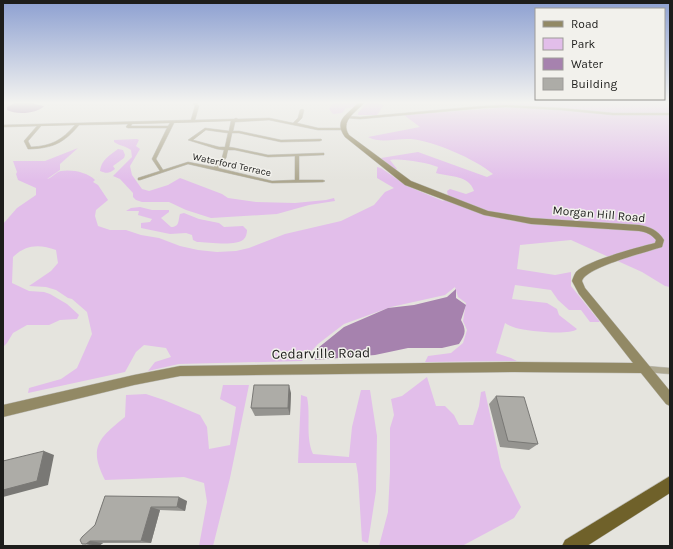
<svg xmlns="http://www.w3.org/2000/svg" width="673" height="549" viewBox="0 0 673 549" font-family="Karla,sans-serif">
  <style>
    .green { fill: #e2beea }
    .water { fill: #a682ae }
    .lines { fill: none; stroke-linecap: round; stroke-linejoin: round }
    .street-casing { stroke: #c1c0bb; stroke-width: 1 }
    .secondary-casing { stroke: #c1c0bb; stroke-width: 1 }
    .highway-casing { stroke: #c1c0bb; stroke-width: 1 }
    .street { fill: #ada78f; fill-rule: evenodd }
    .secondary { fill: #928965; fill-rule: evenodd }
    .highway { fill: #6f612a; fill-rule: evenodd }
    .wall { fill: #959490 }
    .shaded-wall { fill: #797875 }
    .building { fill: #adaca7; stroke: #797875 }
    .labels { text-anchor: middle; stroke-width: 3; stroke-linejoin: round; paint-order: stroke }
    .far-street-label { font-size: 10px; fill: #1d1d1b; stroke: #f2f1ec }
    .street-label { font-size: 12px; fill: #1d1d1b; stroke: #f2f1ec }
    .near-street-label { font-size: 14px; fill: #1d1d1b; stroke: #f2f1ec }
  </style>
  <rect width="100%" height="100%" fill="#e5e4de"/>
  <path class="green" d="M333 103H359L355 107 346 108 342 113 333 114 329 109Z
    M367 103H378L384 105 377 115H358V113Z
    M495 103H670V287L665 286 642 272 571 240 520 245 517 269 555 275 571 272V286L600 322H590L581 310H569L558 300 551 290 515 285 512 299 547 303 557 309 559 315 577 329C569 336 527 331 516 328 512 327 508 325 505 323L496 353 511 358 517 361 425 362 428 356 451 353 463 343 467 330 463 321 466 303 458 297 455 287 445 295 391 307 344 324 318 344 302 361 179 364 148 371 155 362 171 357 166 348 144 345 136 352 125 372 28 393 29 388 61 379 77 368 92 334 87 312 72 299 68 298 56 290 46 287 29 286 51 271 58 263 56 250C40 244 26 244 13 257L12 283 29 291 44 292 50 294 67 304 79 315 77 319 60 320 49 325H27L13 333 7 343 3 347V224L17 208 36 195V188L18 180 16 174 17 172 13 161H45L78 148 60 164V170L47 179C52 178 56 172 61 171 71 169 88 172 95 180L93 182 98 185 108 200 96 210 95 216 98 226 110 230H126L141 235 159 238 180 246 198 250 217 252 236 251 249 248 285 234 341 221 374 205 385 192 394 188 377 178V167L381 168 407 186 443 201 448 196 447 191 450 189 466 194 474 191C469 175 450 177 436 173L438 167C428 163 401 158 390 160L397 169 395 170 381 158 418 152 487 177 493 174C475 159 434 141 411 139 396 138 382 144 368 137L420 127 404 115 497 108Z
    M137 139 139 140 136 146 140 149 130 166 132 175 142 189 149 191 168 185 180 178 222 194 228 198 256 202 295 203 326 200 334 198 335 201 309 205 277 214 211 218 186 210 169 202H142L136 200 133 197V193L120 179 113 176 132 157 131 150C126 146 120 146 114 142V140Z
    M118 149 123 150 125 155 124 158 113 166 115 169C110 173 107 174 100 171 101 160 110 155 118 149Z
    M140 207 152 210H169V212L161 218 171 227C180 227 178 220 180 214L184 213 199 219 219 223 224 227 243 226 247 230C247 233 246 237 244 239 236 247 208 242 197 242L193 240 192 235 186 233 170 234 141 228V223L150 222 152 219 138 215 139 211H126L131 208Z
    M427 377 436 406H445L454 415 459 425H473L479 406 481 392 485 391 501 467 521 507 514 518 462 546H379L388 512 390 472V428L394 415 391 399 402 396Z
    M223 385H249L230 478 213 546H199L207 502 204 483 184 477 105 480C88 447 99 438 125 417L126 395 146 394 164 400 200 415 207 427 209 449 230 445 236 407 220 399Z
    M361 390H370L377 436 376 491 368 543 362 541 358 475 356 463H298L301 395 307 397C311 416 305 436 313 454L349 457 352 427Z"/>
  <path class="water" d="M15 103H33L34 104 44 106C37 114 16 115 7 110V107Z
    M456 289V298L466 305 461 320C467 331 465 335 459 344L442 348H408L375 355 315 360 318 348 344 327 388 308 414 305 447 297Z"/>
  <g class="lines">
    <g class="street-casing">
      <path id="street" d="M193 103H197L199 106 195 120 234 119 236 118 238 119 269 118 293 123 298 118 300 110 302 109 304 110 302 118 297 123 318 128H343V130H318L269 120 235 122 233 131H239L281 140 321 139 322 140 320 141 281 142 239 133H232L229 147 235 148 268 155 324 153V155H322L299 156V180H323L325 181 323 182 272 183 188 164 140 180H138V178L160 171 152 159 167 128H128L126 127 128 124 79 125C64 143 53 148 30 149H28L24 141 37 126 3 127V125L191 120 195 106ZM231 121 229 131 205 128 188 140 217 149 224 150 222 158 214 167 188 162 163 170 156 159 174 123ZM170 123 168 126H131L132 124ZM75 125C62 140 52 146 31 147L28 141 41 126ZM206 130 228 133 225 147H219L193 140ZM228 150H235L268 157 295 156V180L272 181 218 168 226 158Z
        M506 105 561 108 613 113H670V115H613L561 110 506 107 483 108 360 119 347 118 345 117 347 116 360 117 483 106Z
        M646 366 670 368V374L646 372 643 371 642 369 643 367Z"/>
    </g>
    <g class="secondary-casing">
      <path id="secondary" d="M358 103H364C355 113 340 121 349 135L411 181 488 211 531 218 639 225C650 227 658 230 664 240L662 247C647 252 586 267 582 281L585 288 670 391V406L666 404 641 373 515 372 180 376 134 385 3 417V405L134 375 180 366 515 362 633 363 579 294 572 281C573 278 574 275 576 272 586 261 639 247 655 243L656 240C651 234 646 232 639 231L531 224 484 215 405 185 345 137C333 120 347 115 358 103Z"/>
    </g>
    <g class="highway-casing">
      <path id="highway" d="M670 476V493L587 546H562L565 540Z"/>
    </g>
    <use href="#street" class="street"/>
    <use href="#secondary" class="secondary"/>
    <use href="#highway" class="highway"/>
  </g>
  <path class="wall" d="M291 393 290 415 255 416 251 408Z
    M496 396 538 444 529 450 500 447 489 404Z
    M105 496 187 501 185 511 160 510 151 543H103L99 546H97L82 544 95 525Z"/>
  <path class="shaded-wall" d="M289 385 291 393 290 415 288 408Z
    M44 451 54 455 48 485 3 497V490Z
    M179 497 187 501 185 511 177 507Z
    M151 507 160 510 151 543 141 541Z
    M90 541 103 543 99 546 86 544Z"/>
  <path class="building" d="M254 385H289L288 408H251Z
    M496 396 524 397 538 444 508 441Z
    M44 451 37 481 3 490V461Z
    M105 496 179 497 177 507H151L141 541H90L86 544H82L80 540 82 537 95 525Z"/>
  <linearGradient id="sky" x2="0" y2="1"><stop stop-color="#8da0d1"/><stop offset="0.57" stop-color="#f3f3f0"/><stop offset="1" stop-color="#f3f3f0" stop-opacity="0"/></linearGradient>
  <rect width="673" height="180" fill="url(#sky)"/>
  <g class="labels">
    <g class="far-street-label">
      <text transform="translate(232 164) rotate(12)" y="4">Waterford Terrace</text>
    </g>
    <g class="street-label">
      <text transform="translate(599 214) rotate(5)" y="4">Morgan Hill Road</text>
    </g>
    <g class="near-street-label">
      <text transform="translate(321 353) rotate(-1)" y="5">Cedarville Road</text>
    </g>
  </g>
  <rect width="673" height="549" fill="none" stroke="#1d1d1b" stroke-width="8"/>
  <rect x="535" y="8" width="130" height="92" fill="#f2f1ec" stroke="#9d9c98"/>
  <rect x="543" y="21" width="20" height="6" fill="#928965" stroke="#9d9c98"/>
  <text x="571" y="28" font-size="12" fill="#1d1d1b">Road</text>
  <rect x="543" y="38" width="20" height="12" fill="#e2beea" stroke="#9d9c98"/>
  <text x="571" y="48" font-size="12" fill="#1d1d1b">Park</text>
  <rect x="543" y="58" width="20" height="12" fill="#a682ae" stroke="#9d9c98"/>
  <text x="571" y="68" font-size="12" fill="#1d1d1b">Water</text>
  <rect x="543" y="78" width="20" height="12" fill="#adaca7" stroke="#9d9c98"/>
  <text x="571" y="88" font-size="12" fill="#1d1d1b">Building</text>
</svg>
